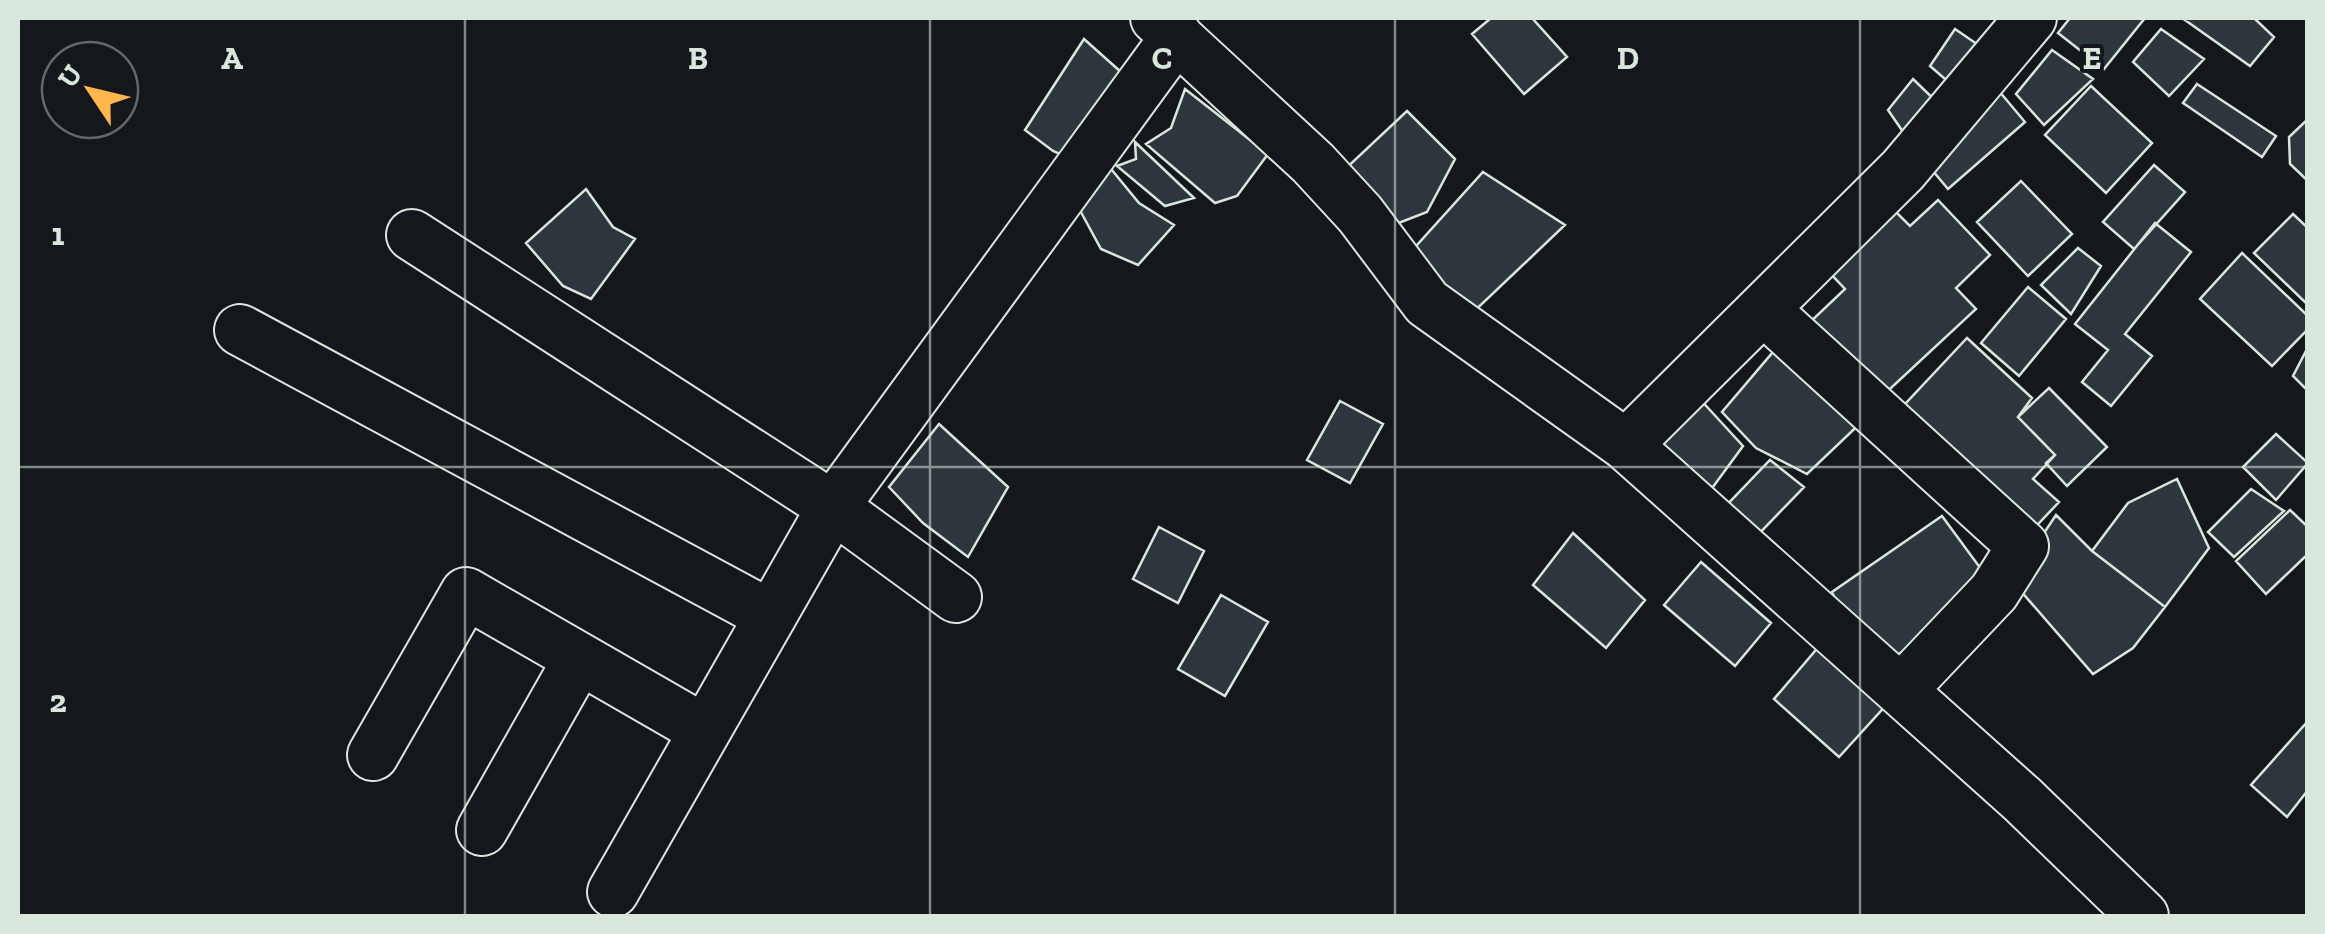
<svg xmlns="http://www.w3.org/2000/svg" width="2325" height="934" viewBox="0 0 2325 934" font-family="'Zilla Slab',serif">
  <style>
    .building { fill: #2c363c; stroke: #d8e6dc; stroke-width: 2.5 }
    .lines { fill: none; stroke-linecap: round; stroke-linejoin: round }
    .street-casing { stroke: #d8e6dc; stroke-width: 54 }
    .street { stroke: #14181c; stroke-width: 50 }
    .grid { fill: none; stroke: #d8e6dc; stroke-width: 2.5; stroke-opacity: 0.55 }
    .grid-label { font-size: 32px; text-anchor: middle; font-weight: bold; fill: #d8e6dc; stroke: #14181c; stroke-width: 8; stroke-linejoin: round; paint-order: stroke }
  </style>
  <rect width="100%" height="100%" fill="#14181c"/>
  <path class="building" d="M1491 18H1532L1567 57 1524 94 1472 34Z
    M2070 18H2145L2104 69 2058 33Z
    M2188 18H2254L2274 37 2250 66 2185 20Z
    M1955 29 1990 53 1961 93 1930 66Z
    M2161 29 2204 59 2169 96 2133 62Z
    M1084 39 1131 81 1071 159 1053 151 1025 130Z
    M2052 50 2093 79 2044 125 2016 94Z
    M1913 79 1942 107 1910 142 1888 110Z
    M2197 84 2276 136 2262 157 2183 103Z
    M2091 86 2152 143 2106 193 2045 135Z
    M1185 89 1268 154 1237 196 1215 203 1146 144 1171 128Z
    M1999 91 2025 122 1948 189 1922 158Z
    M1407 111 1455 159 1427 212 1391 226 1343 171Z
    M2308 119V181L2290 164 2289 137Z
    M1135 142 1194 198 1165 206 1117 166 1136 159Z
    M1107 164 1139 203 1174 225 1138 265 1101 249 1076 203Z
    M2154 165 2185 192 2134 249 2103 222Z
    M1483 172 1565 225 1465 320 1408 255Z
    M2021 181 2072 234 2028 276 1977 222Z
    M586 189 613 227 635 239 591 299 563 286 526 243Z
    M1938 200 1990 255 1956 288 1976 309 1877 401 1807 325 1845 289 1828 271 1894 210 1910 226Z
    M2293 214 2308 228V305L2254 253Z
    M2155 223 2191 252 2125 334 2152 356 2111 406 2082 382 2108 350 2075 324Z
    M2078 248 2101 266 2071 314 2041 285Z
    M2242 253 2308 316V329L2272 366 2200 299Z
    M2028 287 2066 319 2019 376 1981 343Z
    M1967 338 2032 398 2018 417 2055 455 2033 479 2059 502 2024 539 1892 418Z
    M1784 339 1869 415 1807 474 1756 448 1722 412Z
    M2308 347V391L2293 376Z
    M2049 388 2107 447 2067 486 2046 463 2055 455 2018 417Z
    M1698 397 1743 446 1710 491 1654 450Z
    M1340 401 1383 424 1350 483 1307 460Z
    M939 424 1008 487 968 557 923 523 889 487Z
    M2276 434 2308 463 2276 500 2243 467Z
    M1770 460 1804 487 1751 542 1720 512Z
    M2177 479 2209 548 2165 607 2092 551 2128 503Z
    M2251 489 2284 511 2234 557 2208 532Z
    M2290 510 2308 527V554L2266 594 2236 561Z
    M2056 515 2092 551 2165 607 2133 648 2093 674 2012 581Z
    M1942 516 1992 584 1983 597 1887 662 1852 635 1832 592Z
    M1159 527 1204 551 1178 603 1133 579Z
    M1573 533 1645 600 1606 648 1533 585Z
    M1701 562 1771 623 1735 666 1664 605Z
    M1221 595 1268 622 1225 696 1178 669Z
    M1821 644 1888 703 1839 757 1774 699Z
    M2308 721V790L2287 817 2251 785Z"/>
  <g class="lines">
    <g class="street-casing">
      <path id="street" d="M1156 18 1313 163 1360 214 1427 303 1626 445 2022 799 2143 916
        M412 235 833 507 956 597
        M1763 309 2023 546 1994 592 1901 690
        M240 330 771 616
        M1626 445 1903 170 2031 18
        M373 755 466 593 704 730
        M482 830 579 659
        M613 892 833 507 1177 36"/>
    </g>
    <use href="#street" class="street"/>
  </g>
  <path class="grid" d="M465 18V916M930 18V916M1395 18V916M1860 18V916M18 467H2308"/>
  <g class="grid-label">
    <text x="232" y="69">A</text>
    <text x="698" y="69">B</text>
    <text x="1162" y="69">C</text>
    <text x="1628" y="69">D</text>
    <text x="2092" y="69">E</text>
    <text x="58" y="245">1</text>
    <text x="58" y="712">2</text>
  </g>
  <rect width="2325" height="934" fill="none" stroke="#d8e6dc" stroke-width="40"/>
  <g transform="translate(90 90) rotate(305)"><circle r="48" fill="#14181c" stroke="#626a69" stroke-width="2.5"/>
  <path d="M0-8L18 38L0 25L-18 38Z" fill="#ffb74d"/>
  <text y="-15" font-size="28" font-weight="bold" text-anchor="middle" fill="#d8e6dc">U</text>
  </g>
</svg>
